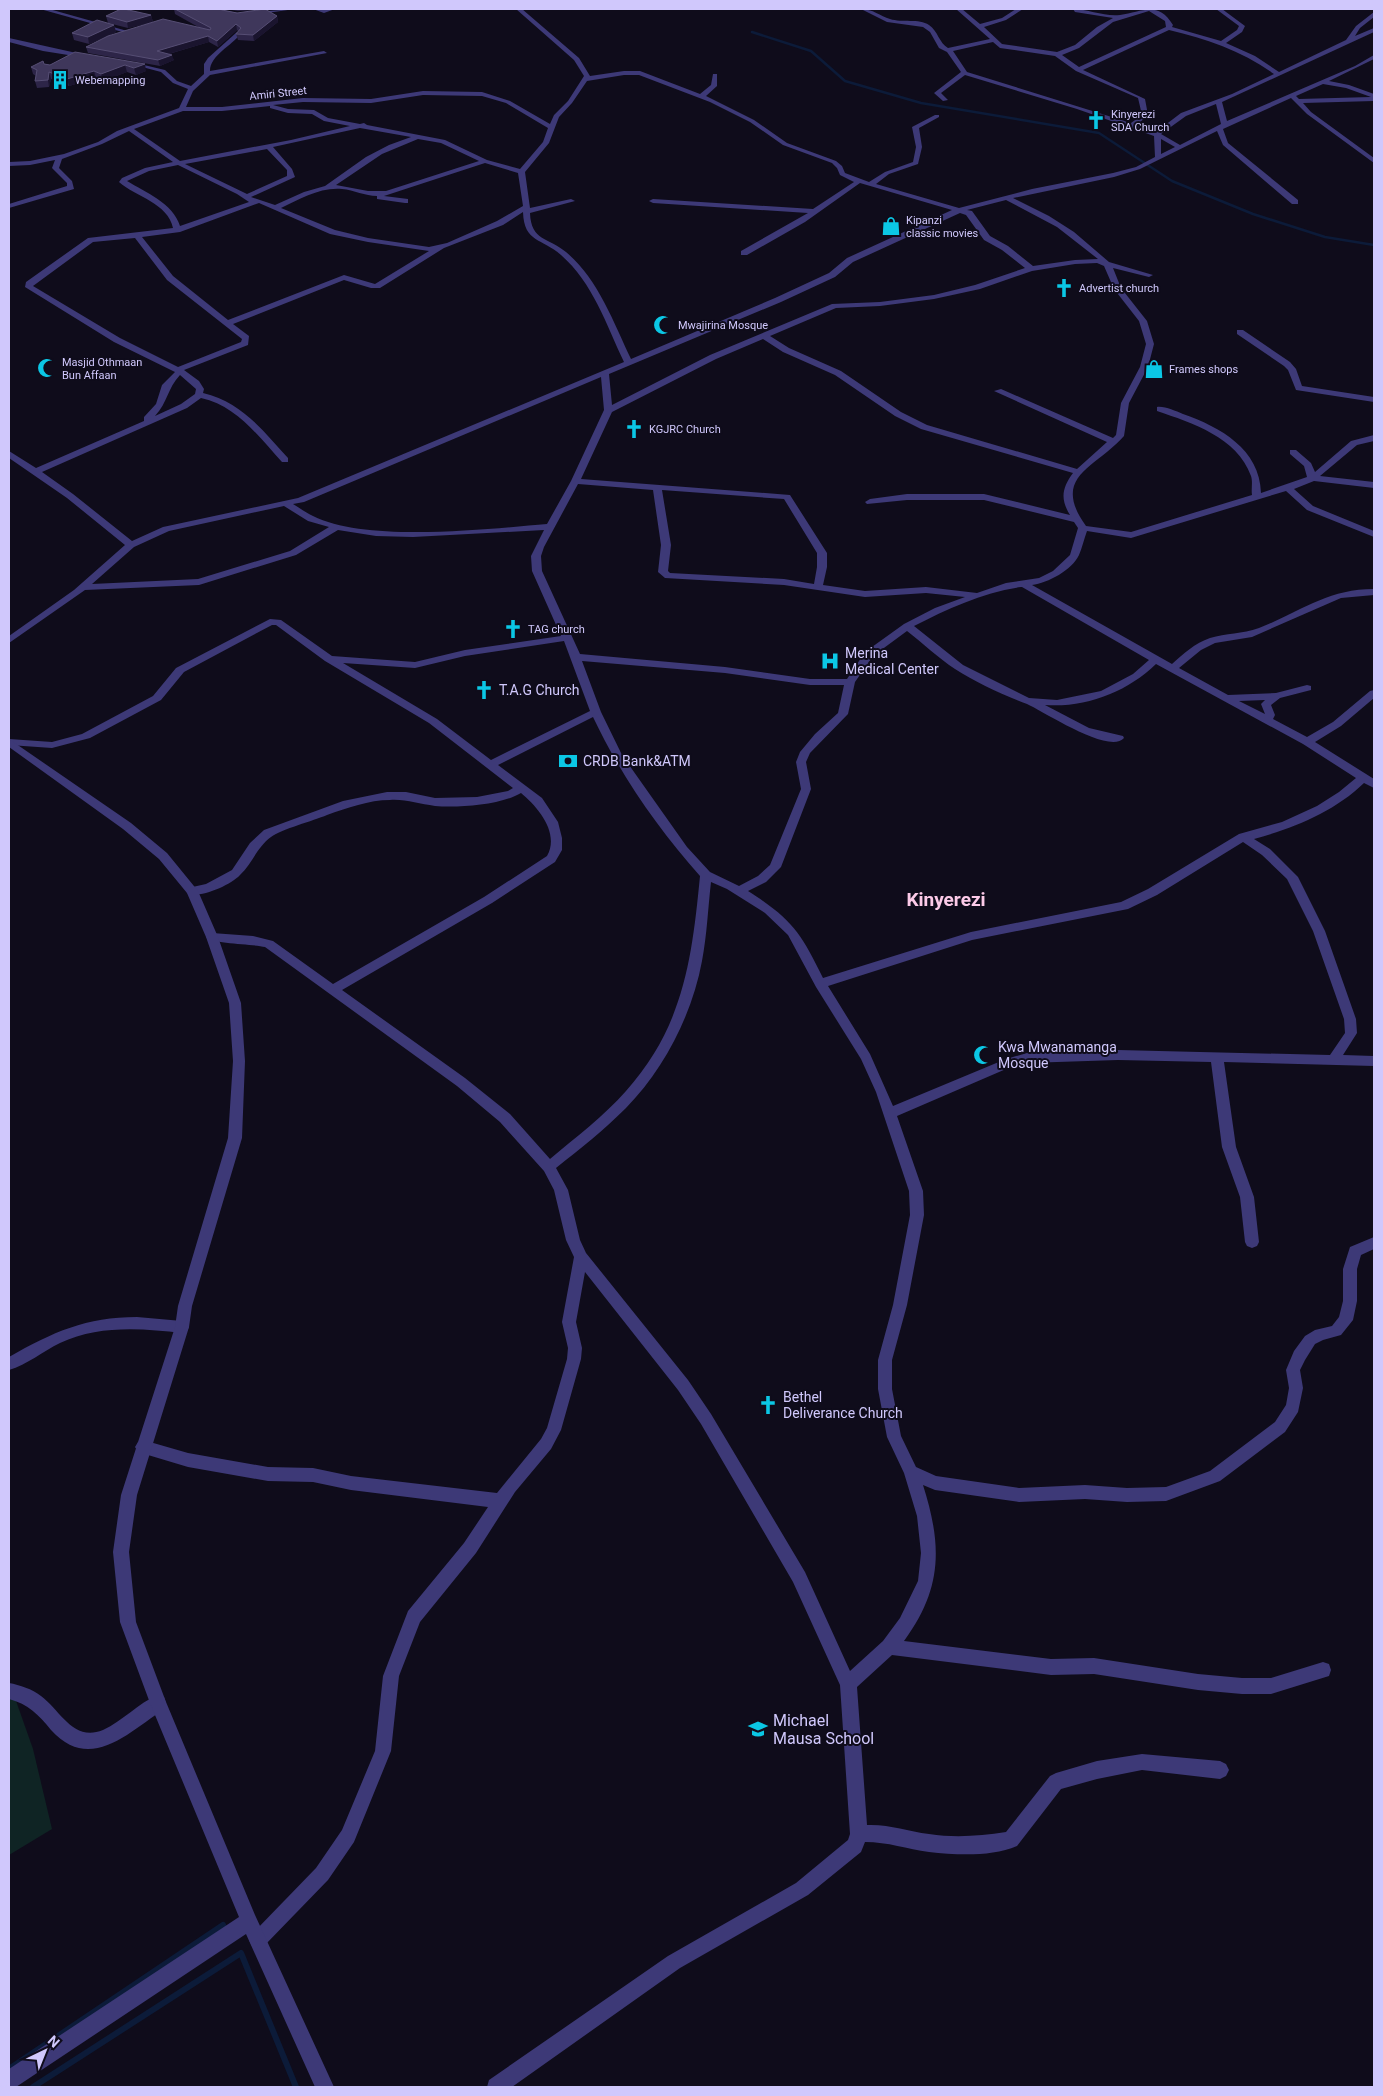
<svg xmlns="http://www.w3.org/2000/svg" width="1383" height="2096" viewBox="0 0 1383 2096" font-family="Roboto,sans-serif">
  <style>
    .green { fill: #0f2424 }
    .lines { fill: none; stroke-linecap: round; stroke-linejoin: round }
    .stream-far1 { stroke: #0c1b39; stroke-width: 2.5 }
    .stream { stroke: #0c1b39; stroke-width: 6 }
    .minor { fill: #3d3977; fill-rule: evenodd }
    .tertiary { fill: #3d3977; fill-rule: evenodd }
    .wall { fill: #2d2548 }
    .shaded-wall { fill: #1a142e }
    .building { fill: #3f375b; stroke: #564e74 }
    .labels { text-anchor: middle; stroke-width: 4; stroke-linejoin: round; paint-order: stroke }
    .far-poi-label { font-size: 11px; fill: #d0c8fc; stroke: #0f0c1b; text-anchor: start }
    .far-street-label { font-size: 11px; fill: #d0c8fc; stroke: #0f0c1b }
    .poi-label { font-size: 14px; fill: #d0c8fc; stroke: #0f0c1b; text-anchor: start }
    .near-poi-label { font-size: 16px; fill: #d0c8fc; stroke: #0f0c1b; text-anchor: start }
    .district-label { font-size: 19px; font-weight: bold; fill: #fccae8; stroke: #0f0c1b }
  </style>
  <rect width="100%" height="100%" fill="#0f0c1b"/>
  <path class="green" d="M9 1681 33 1749 52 1829 9 1855Z"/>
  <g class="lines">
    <path class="stream-far1" d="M752 32 811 51 845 81 921 103 1099 133 1172 181 1253 214 1325 237 1374 245"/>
    <path class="stream" d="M9 2069 223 1925
      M33 2087 241 1953 296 2087"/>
    <path class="minor" d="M40 9H49L131 32 126 33Z
      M218 9 238 13 295 9 238 17 223 14Z
      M313 9H335L324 13Z
      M516 9H522L579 58 590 76 624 71H640L700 94 711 85 713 74H717V86L706 96 754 120 787 143 836 161 842 166 845 173 869 182 885 172 913 162 916 147 912 127 935 115H939V117L919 128 922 147 918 164 889 174 876 184 959 208 1032 189 1113 173 1136 167 1155 157 1154 136 1077 109 965 75 941 93 948 100 943 101 934 93 961 72 947 52 939 48 930 32 923 27 887 22 861 9C873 9 880 16 890 19 902 23 919 18 929 25 938 31 939 43 948 48L990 39 956 9H962L980 24 1002 18 1016 9H1023L1006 20 984 27 1002 44 1057 52 1075 45 1097 27 1113 18 1075 12 1073 9C1088 9 1105 17 1120 15 1142 12 1158 0 1173 25L1172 27 1221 41 1237 30 1239 26 1216 9H1222L1245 26 1242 32 1226 43 1255 56 1279 72 1346 40 1356 26 1374 12V17L1360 28 1355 36 1374 28V32L1222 102 1227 121 1355 66 1374 55V59L1329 81 1349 85 1374 94V101L1303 103 1311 112 1374 158V163L1307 114 1291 98 1223 129 1228 143 1298 200V204H1292L1223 145 1217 131 1140 169 1114 177 1013 198 1049 216 1074 232 1109 262 1153 275 1149 277 1113 268 1121 288 1147 321 1154 344 1148 367 1129 403 1124 436C1096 468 1050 476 1086 526L1131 532 1252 495C1251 489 1253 482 1251 476 1237 437 1192 423 1157 411V407C1165 406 1175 411 1183 414 1220 427 1260 449 1261 493L1307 477 1304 466 1290 454V450H1296L1311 463 1315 472 1351 441 1374 435V441L1357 445 1320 476 1374 482V488L1314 481 1294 489 1313 506 1374 531V537L1307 510 1286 491 1131 538 1087 531C1084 539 1082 548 1079 555 1072 570 1048 583 1032 585L1172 664C1183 654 1195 643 1210 638 1226 633 1242 634 1259 628 1300 612 1327 589 1374 589V595L1341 598 1252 637 1215 643 1201 650 1179 668 1228 695 1276 693 1307 685 1311 686V690L1280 698 1271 705 1275 715 1273 719 1307 737 1333 722 1370 691 1374 690V698L1341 726 1315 742 1374 779V788L1364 783C1334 812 1294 828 1254 839L1270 849 1298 877 1325 931 1356 1019 1357 1033 1343 1055 1374 1056V1066L1224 1062 1236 1147 1254 1197 1259 1242 1257 1246 1252 1248 1247 1246 1245 1242 1240 1197 1222 1147 1211 1062 1118 1060 1027 1063 1013 1066 897 1116 923 1191 924 1215 907 1305 892 1360V1389L901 1436 916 1467 936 1476 1019 1488 1085 1485 1127 1488 1166 1487 1210 1471 1275 1422 1286 1405 1289 1388 1286 1370 1294 1351 1305 1336 1315 1330 1332 1326 1339 1317 1343 1301V1269L1350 1247 1374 1237V1249L1361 1255 1357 1269V1301L1353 1320 1341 1335 1323 1340 1315 1344 1305 1360 1300 1370 1303 1388 1298 1412 1285 1432 1220 1481 1166 1501 1127 1502 1085 1499 1019 1502 935 1490 923 1485C942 1545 943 1588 904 1641L1051 1659 1094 1658 1198 1674 1242 1678H1271L1323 1662 1329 1664 1331 1670 1329 1676 1271 1694H1242L1198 1690 1094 1674 1051 1675 892 1655 857 1687 867 1825C889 1824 907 1831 929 1834 955 1838 980 1836 1006 1832L1050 1776 1056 1773 1097 1761 1142 1754 1220 1761 1226 1764 1229 1770 1226 1776 1220 1779 1142 1770 1097 1779 1061 1789 1017 1846C991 1857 957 1855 929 1852 907 1849 888 1842 865 1842L861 1852 808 1895 680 1968 512 2087H487L489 2080 668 1956 796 1883 848 1840 850 1834 840 1685 793 1582 701 1424 678 1390 585 1272 576 1322 582 1348 581 1359 561 1430 551 1449 515 1492 476 1553 420 1622 399 1676 391 1751 354 1842 328 1880 264 1946 258 1949 252 1946 249 1940 252 1934 316 1868 342 1830 375 1751 383 1676 408 1611 464 1543 488 1507 351 1490 313 1482 268 1481 188 1467 138 1452 135 1447 138 1442 143 1440 188 1453 268 1467 313 1468 351 1476 497 1493 541 1439 547 1428 567 1359 568 1348 562 1322 574 1257 566 1240 554 1190 544 1171 500 1122 457 1086 265 947C253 944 211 944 206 937L212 933 253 936 273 941 333 984 484 897 547 856C560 833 538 807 521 793 501 805 458 808 435 806 419 804 406 799 390 800 369 800 347 808 327 815 313 821 282 829 271 837 257 847 252 864 240 875 231 885 201 898 188 894L186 891 188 888 206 884 232 870 250 843 264 830 343 801 387 792H406L435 798 477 797 508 791 513 788 429 723 325 661 276 625H272L184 672 161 700 90 738 52 748 9 745V739L52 742 82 734 153 696 176 668 270 619 281 620 332 656 415 662 465 650 561 636 532 571 531 556 544 530 413 537 376 536 338 530 296 555 199 585 85 590 9 643V636L74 590 125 545 67 498 9 458V451L36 468 144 421V417L156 404 162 385 175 372 114 342 25 287 26 282 88 238 173 228C168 203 136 197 119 182L122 178 145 168 173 162 129 131 102 144 62 159 59 168 72 181 74 189 9 208V204L67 186V183L52 168 55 160 30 165 9 166V162L30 161 64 154 98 142 117 131 179 108 188 89 173 83 161 72 127 63V61L165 70 177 81 191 86 204 74V64L208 58 237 32 240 34C232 46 210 55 210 71L324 51 327 53 210 75 193 91 186 107H222L303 98 371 99 423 91 482 92 510 101 550 124 554 115 568 101 584 76 574 60ZM1149 11 1165 21 1166 27 1079 67 1062 55 1079 48 1113 22ZM1169 30C1207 39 1242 51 1274 74L1232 94 1181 113 1156 132 1137 125 1148 115 1145 99 1083 70ZM993 42 1000 48 1055 56 1076 71 1138 98 1142 115 1131 123 967 72 953 51ZM624 75H639L710 102 750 122 783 145 832 163 837 168 840 175 854 182 813 209 653 199 649 201 653 203 808 213 741 251V255H747L805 222 860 183 952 210 847 258 829 273 775 298 631 359C613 321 598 279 566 252 548 237 531 241 530 213L575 201 571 199 530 208 525 172 549 143 559 117 572 103 587 81ZM1323 84 1346 88 1371 97 1299 99 1296 96ZM423 95 482 96 506 103 548 128 543 142 520 169 487 160 445 140 367 125 364 123 360 124 328 118 314 110 288 109 273 105 303 102 371 103ZM1216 104 1221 124 1180 145 1161 134 1186 116ZM270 106V108L288 113 312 114 324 121 350 126 291 140 180 161 134 129 183 111H222ZM360 128 411 137 389 145 366 157 325 186 304 192 275 205 251 197 295 177 292 169 273 147ZM418 139 441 143 479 161 386 191H368L336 185 382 154ZM1161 139 1175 147 1161 154ZM267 149 287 170V176L247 194 185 164ZM485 163 518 173 523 206 497 221 447 243 429 247 368 238 335 230 281 208C300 199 320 187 342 189 354 190 365 196 377 196V199L405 203H408V199L384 196ZM178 165 237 194 249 202 180 226C173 203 145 192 127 181L149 171ZM1006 200 1057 227 1098 259 1075 260 1033 266 1008 246 990 236 972 211 967 210ZM259 203 330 234 368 242 429 251 375 284 344 275 228 320 173 276 142 237 180 232ZM523 212C524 243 542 238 561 255 593 283 606 324 624 362L298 498 163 527 132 541 73 494 42 472 187 408 201 398C237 406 258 436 282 462H288V458C263 431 242 402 203 393L204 389 199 381 184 370 248 345 249 336 233 324 344 280 371 288H380L444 248 503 225ZM960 213 966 215 984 240 1002 250 1025 268 975 285 934 295 880 302 832 304 710 355 612 405 609 374 781 302 835 277 853 262ZM135 238 167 280 242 339 241 342 178 367 120 338 33 286 93 242ZM1097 263 1104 266 1114 289 1139 321 1146 344 1140 367 1121 403 1116 435 1113 438 1001 389 994 391 1107 442 1077 469 927 425 901 412 841 371 789 348 770 336 836 308 880 306 934 299 980 289 1032 271 1075 264ZM763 339 783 352 835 375 895 416 921 429 1073 473C1062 488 1060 499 1070 515L984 494H907L870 499 865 502 867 504 907 500H984L1074 522 1078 528 1070 555 1053 571 1039 578 1006 583 977 593 926 587 865 591 823 585 827 567V553L790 495 581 479 612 412 716 359ZM180 375 196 389 195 394 181 404 155 416C168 402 167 389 180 375ZM601 377 604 410 571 481 547 524C486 529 367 543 313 516 306 513 300 508 293 504L304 502ZM578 484 653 490 661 545 658 572 665 578 784 585 865 597 926 593 965 597 935 608 904 624 865 652 847 679H810L725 667 580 654 542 571 541 556 544 547ZM662 490 784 499 817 553V567L814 584 784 579 670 573 668 571 671 545ZM284 506 308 521 329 527 290 551 198 579 92 584 134 547 169 531ZM1021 587H1022L1149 660 1133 674 1101 691 1057 700 1029 698 963 665 914 626C947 609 984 592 1021 587ZM907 631C923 643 938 658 955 669 975 682 1005 696 1027 704 1043 711 1109 755 1124 738L1123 736 1089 728 1045 705C1086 708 1127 692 1156 664L1303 744 1356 778 1339 792 1317 806 1282 822 1239 834 1148 889 1121 902 971 932 823 978C801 933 792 919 748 891L766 882 781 867 811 789 806 762 810 753 848 714 855 682 873 656ZM564 641 590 711 491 760 437 719 343 663 415 668 465 656ZM582 661 725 673 810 685H844L838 713 815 734 800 752 796 762 801 789 770 865 758 876 739 886 710 872 687 847 622 755 601 712ZM1265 700 1261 704 1265 714 1239 701ZM593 717C620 774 658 829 700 876 692 958 684 1026 626 1091 604 1116 576 1137 550 1159L510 1114 465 1078 342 990 492 903 555 862 562 850V838L558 822 542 798 498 765ZM1243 842 1262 855 1287 879 1313 931 1344 1019 1345 1033 1330 1055 1118 1050 1027 1053 1006 1059 893 1106 870 1054 828 986 972 940 1128 909 1157 895ZM711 882 727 889 765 913 788 935 816 987 861 1059 876 1092 909 1191 910 1215 893 1305 878 1360V1389L887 1437 904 1473 917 1516 921 1553 918 1581 900 1618 883 1641 850 1671 805 1572 711 1414 688 1380 586 1253 580 1240 568 1190 556 1168C580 1149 604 1130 626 1108 664 1069 692 1015 702 961 707 935 708 908 711 882Z
      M9 38 90 56 87 58 43 51 9 42Z
      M1237 330H1243L1290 362 1296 369 1302 386 1374 397V402L1296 390 1288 370 1284 366 1237 334Z
      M137 1317 182 1321 187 1323 189 1327 187 1331 182 1333C141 1328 98 1325 60 1343 43 1351 27 1365 9 1370V1357C53 1332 86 1317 137 1317Z
      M9 1683C20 1685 32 1689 41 1696 61 1711 73 1742 103 1730 123 1721 138 1703 158 1695L164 1697 166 1703 164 1709C128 1733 90 1773 51 1730 39 1715 28 1704 9 1699Z"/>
    <path class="tertiary" d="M9 739 131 823 167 853 198 891 218 937 241 1003 245 1061 242 1138 192 1306 189 1327 137 1495 129 1552 136 1622 166 1702 255 1915 334 2087H315L246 1934 16 2087H9V2069L239 1917 150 1703 120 1622 113 1552 121 1495 175 1327 178 1306 228 1138 233 1061 229 1003 206 937 187 893 159 859 123 829 9 747Z"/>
  </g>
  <path class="wall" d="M174 9H220L222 10 237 13 277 16 278 22 254 41 238 40 236 34 238 31 237 30 218 47 209 42 169 54 174 60 160 66 88 53 86 47 200 28 175 14Z
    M226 9H257V10L238 11Z
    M151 15 153 22 128 28 108 23 106 16Z
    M114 25 116 32 89 44 74 40 72 33Z
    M75 52 146 71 136 75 127 72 103 81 96 78 69 86 51 79 49 87 37 88 35 81 36 76 33 74 31 67 44 64 50 65Z"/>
  <path class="shaded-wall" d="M151 15 153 22 128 28 127 22Z
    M277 16 278 22 254 41 253 35Z
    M236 24 237 30 218 47 217 41Z
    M114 25 116 32 89 44 88 37Z
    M208 36 209 42 158 57 157 51Z
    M172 55 174 60 160 66 158 60Z
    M145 64 146 71 136 75 134 68Z
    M125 65 127 72 103 81 101 74Z
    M94 71 96 78 69 86 67 79Z
    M49 72 51 79 49 87 48 80Z"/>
  <path class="building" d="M121 9H124L151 15 127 22 106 16Z
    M175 9H220L222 10 237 13 265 9 277 16 253 35 236 34 241 28 236 24 217 41 208 36 157 51 172 55 158 60 86 47 108 36 163 19 210 30 211 28Z
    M97 20 114 25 88 37 72 33Z
    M75 52 145 64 134 68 125 65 101 74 94 71 67 79 49 72 48 80 35 81 37 70 31 67 43 61 44 64 50 65Z"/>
  <defs>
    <g id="building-bare" transform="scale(1.5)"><path d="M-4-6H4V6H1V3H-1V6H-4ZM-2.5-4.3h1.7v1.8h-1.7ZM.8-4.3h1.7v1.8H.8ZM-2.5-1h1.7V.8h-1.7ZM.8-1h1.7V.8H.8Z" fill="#0bc7e5" stroke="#0f0c1b" stroke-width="2.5" paint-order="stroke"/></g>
    <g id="church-bare" transform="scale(1.5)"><path d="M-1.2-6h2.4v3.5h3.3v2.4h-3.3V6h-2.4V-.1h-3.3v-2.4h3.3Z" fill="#0bc7e5" stroke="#0f0c1b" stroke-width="2.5" paint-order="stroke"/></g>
    <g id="shop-bare" transform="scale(1.5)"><path d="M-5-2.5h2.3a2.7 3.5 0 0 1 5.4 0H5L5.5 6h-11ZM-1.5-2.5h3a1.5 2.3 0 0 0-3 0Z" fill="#0bc7e5" stroke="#0f0c1b" stroke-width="2.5" paint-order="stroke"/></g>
    <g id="mosque-bare" transform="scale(1.5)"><path d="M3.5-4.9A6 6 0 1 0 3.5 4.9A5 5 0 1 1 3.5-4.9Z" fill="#0bc7e5" stroke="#0f0c1b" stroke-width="2.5" paint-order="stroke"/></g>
    <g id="hospital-bare" transform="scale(1.5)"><path d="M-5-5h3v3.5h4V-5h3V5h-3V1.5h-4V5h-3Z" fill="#0bc7e5" stroke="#0f0c1b" stroke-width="2.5" paint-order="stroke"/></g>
    <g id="bank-bare" transform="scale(1.5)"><path d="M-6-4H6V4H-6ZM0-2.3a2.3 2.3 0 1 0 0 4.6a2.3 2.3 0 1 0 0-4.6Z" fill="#0bc7e5" stroke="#0f0c1b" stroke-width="2.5" paint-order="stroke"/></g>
    <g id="school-bare" transform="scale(1.5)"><path d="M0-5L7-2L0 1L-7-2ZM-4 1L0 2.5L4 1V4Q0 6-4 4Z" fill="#0bc7e5" stroke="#0f0c1b" stroke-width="2.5" paint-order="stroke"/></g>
  </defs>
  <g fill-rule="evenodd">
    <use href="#building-bare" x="60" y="80"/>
    <use href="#church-bare" x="1096" y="120"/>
    <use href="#shop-bare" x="891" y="226"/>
    <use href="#church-bare" x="1064" y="288"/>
    <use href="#mosque-bare" x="663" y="325"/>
    <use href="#mosque-bare" x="47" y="368"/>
    <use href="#shop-bare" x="1154" y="369"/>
    <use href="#church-bare" x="634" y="429"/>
    <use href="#church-bare" x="513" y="629"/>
    <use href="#hospital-bare" x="830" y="661"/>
    <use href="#church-bare" x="484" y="690"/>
    <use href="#bank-bare" x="568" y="761"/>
    <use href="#mosque-bare" x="983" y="1055"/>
    <use href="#church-bare" x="768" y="1405"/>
    <use href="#school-bare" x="758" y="1729"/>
  </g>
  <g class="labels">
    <g class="far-poi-label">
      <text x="75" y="84">Webemapping</text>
      <text x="1111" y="118">Kinyerezi<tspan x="1111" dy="13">SDA Church</tspan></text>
      <text x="906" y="224">Kipanzi<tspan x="906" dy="13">classic movies</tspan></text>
      <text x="1079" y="292">Advertist church</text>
      <text x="678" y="329">Mwajirina Mosque</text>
      <text x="62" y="366">Masjid Othmaan<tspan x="62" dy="13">Bun Affaan</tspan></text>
      <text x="1169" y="373">Frames shops</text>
      <text x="649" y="433">KGJRC Church</text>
      <text x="528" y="633">TAG church</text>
    </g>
    <g class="far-street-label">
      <text transform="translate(278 93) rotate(-6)" y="4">Amiri Street</text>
    </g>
    <g class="poi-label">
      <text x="845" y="658">Merina<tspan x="845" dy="16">Medical Center</tspan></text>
      <text x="499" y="695">T.A.G Church</text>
      <text x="583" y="766">CRDB Bank&amp;ATM</text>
      <text x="998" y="1052">Kwa Mwanamanga<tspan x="998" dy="16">Mosque</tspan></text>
      <text x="783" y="1402">Bethel<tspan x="783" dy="16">Deliverance Church</tspan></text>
    </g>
    <g class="near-poi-label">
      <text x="773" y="1726">Michael<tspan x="773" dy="18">Mausa School</tspan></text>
    </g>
    <g class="district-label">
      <text x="946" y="906">Kinyerezi</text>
    </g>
  </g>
  <rect width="1383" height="2096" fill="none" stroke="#d0c8fc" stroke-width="20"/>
  <g transform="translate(45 2051) rotate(43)" stroke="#0f0c1b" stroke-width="4" paint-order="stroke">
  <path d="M0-4L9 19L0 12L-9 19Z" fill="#d0c8fc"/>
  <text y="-8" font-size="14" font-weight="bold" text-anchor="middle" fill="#d0c8fc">N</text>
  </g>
</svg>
